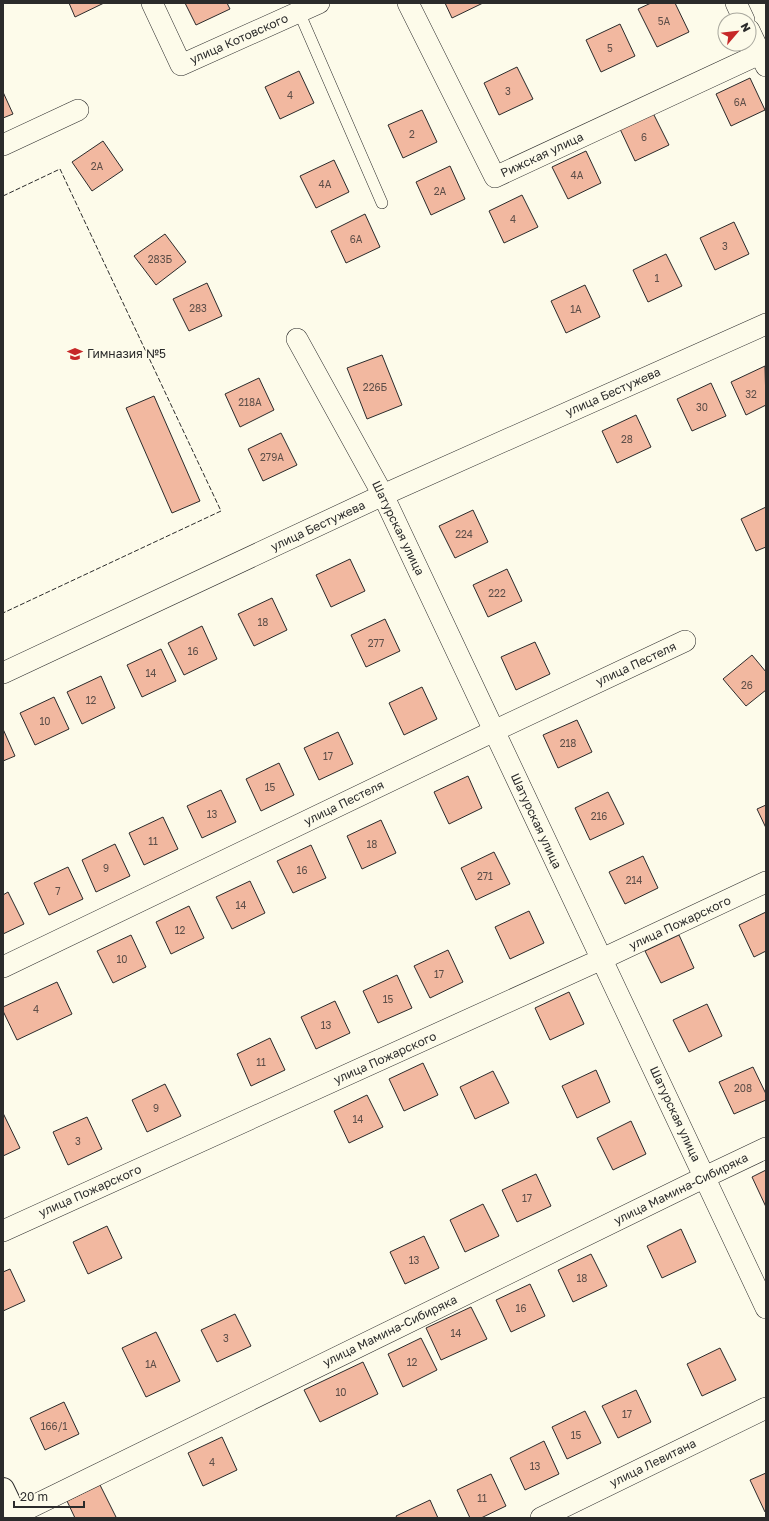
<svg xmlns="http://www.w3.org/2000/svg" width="769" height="1521" viewBox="0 0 769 1521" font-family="'Golos Text',sans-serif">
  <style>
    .building { fill: #f2b8a0; stroke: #2b2b2b }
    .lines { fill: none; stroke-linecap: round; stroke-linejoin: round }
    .service-casing { stroke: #2b2b2b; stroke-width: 12 }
    .minor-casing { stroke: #2b2b2b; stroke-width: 22 }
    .secondary-casing { stroke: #2b2b2b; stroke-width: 24 }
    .service { stroke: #fdfbea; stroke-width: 11 }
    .minor { stroke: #fdfbea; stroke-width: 21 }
    .secondary { stroke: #fdfbea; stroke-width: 22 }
    .fence { stroke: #2b2b2b; stroke-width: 1; stroke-dasharray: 5 2; stroke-linecap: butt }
    .labels { text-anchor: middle; stroke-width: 3; stroke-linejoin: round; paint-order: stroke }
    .number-label { font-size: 10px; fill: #5d4e48 }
    .street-label { font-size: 12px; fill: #2b2b2b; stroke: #fdfbea }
    .poi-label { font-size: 12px; fill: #2b2b2b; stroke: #fdfbea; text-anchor: start }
  </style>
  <rect width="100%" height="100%" fill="#fdfbea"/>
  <path class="building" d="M69 3H104L75 17Z
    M185 3H227L230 9 196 25Z
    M445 3H483L452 18Z
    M651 3H675L689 32 657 47 638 9Z
    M620 24 635 56 601 72 586 40Z
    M517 67 533 99 499 115 484 83Z
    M299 71 314 103 280 119 265 87Z
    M750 78 765 110 731 126 716 94Z
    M3 92 13 114 3 118Z
    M422 110 437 142 403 158 388 125Z
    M653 113 669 145 635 161 620 129Z
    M103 141 123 170 92 191 72 162Z
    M586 151 601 183 568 199 552 167Z
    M334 160 349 192 316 208 300 176Z
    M450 166 465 199 431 215 416 182Z
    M522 195 538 227 504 243 489 211Z
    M365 214 380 247 346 263 331 231Z
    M734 222 749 254 715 270 700 238Z
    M165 234 186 262 156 285 134 256Z
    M666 254 682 286 648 302 633 270Z
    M207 283 222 316 189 331 173 299Z
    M585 285 600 317 566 333 551 301Z
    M382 355 402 405 367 419 347 368Z
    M765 366 766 405 746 415 731 382Z
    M259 378 274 410 240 427 225 394Z
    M711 383 726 416 692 431 677 399Z
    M154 396 200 501 172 513 126 408Z
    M636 415 651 447 617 463 602 431Z
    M281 433 297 465 263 481 248 449Z
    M766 507V547L756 551 741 519Z
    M473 510 488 542 455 558 439 526Z
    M350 559 365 591 331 607 316 575Z
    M507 569 522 601 488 617 473 585Z
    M272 598 287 630 254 646 238 614Z
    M385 619 400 651 366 667 351 635Z
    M202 626 217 659 184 675 168 643Z
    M535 642 550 674 516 690 501 657Z
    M161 649 176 681 142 697 127 665Z
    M752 655 766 672V690L746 706 723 679Z
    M101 676 115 708 82 724 67 692Z
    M422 687 437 719 404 735 389 703Z
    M54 697 69 729 35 745 20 713Z
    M577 720 592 752 558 768 543 735Z
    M3 729 15 756 3 761Z
    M338 732 353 764 319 780 304 748Z
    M279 763 294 795 261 811 246 779Z
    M468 776 482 808 449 824 434 792Z
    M221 790 236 822 202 838 187 806Z
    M608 792 624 824 590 840 575 808Z
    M766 805V828L757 809Z
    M163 817 178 849 144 865 129 833Z
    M381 820 396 853 362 869 347 836Z
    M115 844 130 876 96 892 82 860Z
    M311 845 326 878 293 893 277 861Z
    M494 852 510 884 476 900 461 868Z
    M643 856 658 888 625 904 609 872Z
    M68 867 83 899 49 915 34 883Z
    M250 881 265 913 232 929 216 897Z
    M8 892 24 924 3 934V895Z
    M189 906 204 938 171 954 156 922Z
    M529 911 544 943 510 959 495 927Z
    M766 912V951L754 957 739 925Z
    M131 935 146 967 113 983 97 951Z
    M679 935 694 968 661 983 645 951Z
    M448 950 463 982 430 998 414 966Z
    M397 975 412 1008 378 1023 363 991Z
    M57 982 72 1014 17 1040 3 1011V1007Z
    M569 992 584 1024 550 1040 535 1008Z
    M335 1001 350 1033 316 1049 301 1017Z
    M707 1004 722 1036 689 1052 673 1020Z
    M270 1038 285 1070 251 1086 237 1054Z
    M423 1063 438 1095 404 1111 389 1079Z
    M753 1067 766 1094V1100L734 1114 719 1082Z
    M596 1070 610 1102 577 1118 562 1086Z
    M493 1071 509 1103 475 1119 460 1087Z
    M165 1084 181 1116 147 1132 132 1100Z
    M367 1095 383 1127 349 1143 334 1111Z
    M3 1113 20 1148 3 1156Z
    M87 1117 102 1149 68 1165 53 1132Z
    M631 1121 646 1154 613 1170 597 1138Z
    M766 1170V1207L752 1177Z
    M536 1174 551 1206 517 1222 502 1190Z
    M483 1204 499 1236 465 1252 450 1220Z
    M107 1226 122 1258 88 1274 73 1242Z
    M681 1229 696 1262 662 1278 647 1246Z
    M424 1236 439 1268 405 1284 390 1252Z
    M591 1254 607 1286 573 1302 558 1270Z
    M10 1269 25 1301 3 1311V1272Z
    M530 1284 545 1316 511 1332 496 1300Z
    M471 1307 487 1339 441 1360 426 1328Z
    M235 1314 251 1346 217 1362 201 1330Z
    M156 1332 180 1381 146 1397 122 1348Z
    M421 1338 437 1370 403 1387 388 1354Z
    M720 1348 736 1380 702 1396 687 1364Z
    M363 1362 378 1394 320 1422 304 1390Z
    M636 1390 651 1422 618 1438 602 1406Z
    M64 1402 79 1434 45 1450 30 1418Z
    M585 1411 601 1443 567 1459 552 1427Z
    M222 1437 237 1470 203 1486 188 1453Z
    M544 1441 559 1474 525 1490 510 1458Z
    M766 1473V1512H765L750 1480Z
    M491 1474 506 1506 481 1518H470L457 1490Z
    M100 1485 116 1517 113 1518H75L67 1501Z
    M430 1500 438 1518H397L396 1516Z"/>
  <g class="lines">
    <g class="service-casing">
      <path id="service" d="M299 12 382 203"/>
    </g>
    <g class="minor-casing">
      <path id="minor" d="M152 3 181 65 319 3
        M408 3 495 177 766 51
        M736 3 744 20
        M749 30 766 66
        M3 145 78 110
        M297 339 383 495 766 1308
        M3 673 383 495 766 324
        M3 967 494 731 685 641
        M3 1231 602 959 766 882
        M15 1515 705 1177 766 1148
        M541 1518 766 1408"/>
    </g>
    <g class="secondary-casing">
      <path id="secondary" d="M3 1489 17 1518"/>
    </g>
    <use href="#service" class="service"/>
    <use href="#minor" class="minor"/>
    <use href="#secondary" class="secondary"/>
    <path class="fence" d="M3 196 60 169 221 511 3 613"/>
  </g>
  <defs>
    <g id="school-bare" transform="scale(1.2)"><path d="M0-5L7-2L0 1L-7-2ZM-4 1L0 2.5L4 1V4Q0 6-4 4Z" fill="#c62828" stroke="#fdfbea" stroke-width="2.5" paint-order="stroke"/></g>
  </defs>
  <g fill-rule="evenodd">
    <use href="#school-bare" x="75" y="354"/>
  </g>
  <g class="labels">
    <g class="number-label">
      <text x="664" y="25">5А</text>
      <text x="610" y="52">5</text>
      <text x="508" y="95">3</text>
      <text x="290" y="99">4</text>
      <text x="740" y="106">6А</text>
      <text x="412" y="138">2</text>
      <text x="644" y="141">6</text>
      <text x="97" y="170">2А</text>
      <text x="577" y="179">4А</text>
      <text x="325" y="188">4А</text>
      <text x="440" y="195">2А</text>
      <text x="513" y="223">4</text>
      <text x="356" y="243">6А</text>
      <text x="725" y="250">3</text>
      <text x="160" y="263">283Б</text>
      <text x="657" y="282">1</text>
      <text x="198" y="312">283</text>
      <text x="576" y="313">1А</text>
      <text x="375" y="391">226Б</text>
      <text x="751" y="398">32</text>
      <text x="250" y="406">218А</text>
      <text x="702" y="411">30</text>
      <text x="627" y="443">28</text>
      <text x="272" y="461">279А</text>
      <text x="464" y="538">224</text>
      <text x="497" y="597">222</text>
      <text x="263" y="626">18</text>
      <text x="376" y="647">277</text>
      <text x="193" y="655">16</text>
      <text x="151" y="677">14</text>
      <text x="747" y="689">26</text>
      <text x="91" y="704">12</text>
      <text x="45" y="725">10</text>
      <text x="568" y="747">218</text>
      <text x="328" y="760">17</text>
      <text x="270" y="791">15</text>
      <text x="212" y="818">13</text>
      <text x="599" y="820">216</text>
      <text x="153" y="845">11</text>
      <text x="372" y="848">18</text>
      <text x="106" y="872">9</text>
      <text x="302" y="874">16</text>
      <text x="485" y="880">271</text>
      <text x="634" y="884">214</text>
      <text x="58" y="895">7</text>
      <text x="241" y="909">14</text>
      <text x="180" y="934">12</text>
      <text x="122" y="963">10</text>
      <text x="439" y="978">17</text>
      <text x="388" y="1003">15</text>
      <text x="36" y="1013">4</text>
      <text x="326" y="1029">13</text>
      <text x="261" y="1066">11</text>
      <text x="743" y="1092">208</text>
      <text x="156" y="1112">9</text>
      <text x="358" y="1123">14</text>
      <text x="78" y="1145">3</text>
      <text x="527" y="1202">17</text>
      <text x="414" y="1264">13</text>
      <text x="582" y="1282">18</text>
      <text x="521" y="1312">16</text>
      <text x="456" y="1337">14</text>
      <text x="226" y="1342">3</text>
      <text x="412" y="1366">12</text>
      <text x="151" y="1368">1А</text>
      <text x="341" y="1396">10</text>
      <text x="627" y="1418">17</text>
      <text x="54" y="1430">166/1</text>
      <text x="576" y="1439">15</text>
      <text x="212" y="1466">4</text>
      <text x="535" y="1470">13</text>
      <text x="482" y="1502">11</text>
    </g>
    <g class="street-label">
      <text transform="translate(239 39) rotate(-24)" y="4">улица Котовского</text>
      <text transform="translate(542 155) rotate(-25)" y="4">Рижская улица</text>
      <text transform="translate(613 392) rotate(-24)" y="4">улица Бестужева</text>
      <text transform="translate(318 526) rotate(-25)" y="4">улица Бестужева</text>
      <text transform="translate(398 528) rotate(64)" y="4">Шатурская улица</text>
      <text transform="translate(636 664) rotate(-25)" y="4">улица Пестеля</text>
      <text transform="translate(344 803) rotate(-26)" y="4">улица Пестеля</text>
      <text transform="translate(536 821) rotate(65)" y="4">Шатурская улица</text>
      <text transform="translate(680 923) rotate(-25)" y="4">улица Пожарского</text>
      <text transform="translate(385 1058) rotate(-24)" y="4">улица Пожарского</text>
      <text transform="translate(675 1114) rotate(65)" y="4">Шатурская улица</text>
      <text transform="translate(681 1189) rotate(-26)" y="4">улица Мамина-Сибиряка</text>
      <text transform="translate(90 1191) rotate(-24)" y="4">улица Пожарского</text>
      <text transform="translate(390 1331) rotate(-26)" y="4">улица Мамина-Сибиряка</text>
      <text transform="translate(653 1463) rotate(-26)" y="4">улица Левитана</text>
    </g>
    <g class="poi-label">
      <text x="87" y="358">Гимназия №5</text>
    </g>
  </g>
  <rect width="769" height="1521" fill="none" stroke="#2b2b2b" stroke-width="8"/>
  <g transform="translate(737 32) rotate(62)"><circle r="19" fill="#fdfbea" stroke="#a9a89e"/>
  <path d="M0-3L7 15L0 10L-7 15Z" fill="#c62828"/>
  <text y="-6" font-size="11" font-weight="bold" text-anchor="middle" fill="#2b2b2b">N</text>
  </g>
  <path d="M14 1501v6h70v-6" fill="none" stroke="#2b2b2b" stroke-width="2"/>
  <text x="20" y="1501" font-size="12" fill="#2b2b2b" stroke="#fdfbea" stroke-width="3" paint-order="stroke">20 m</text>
</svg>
